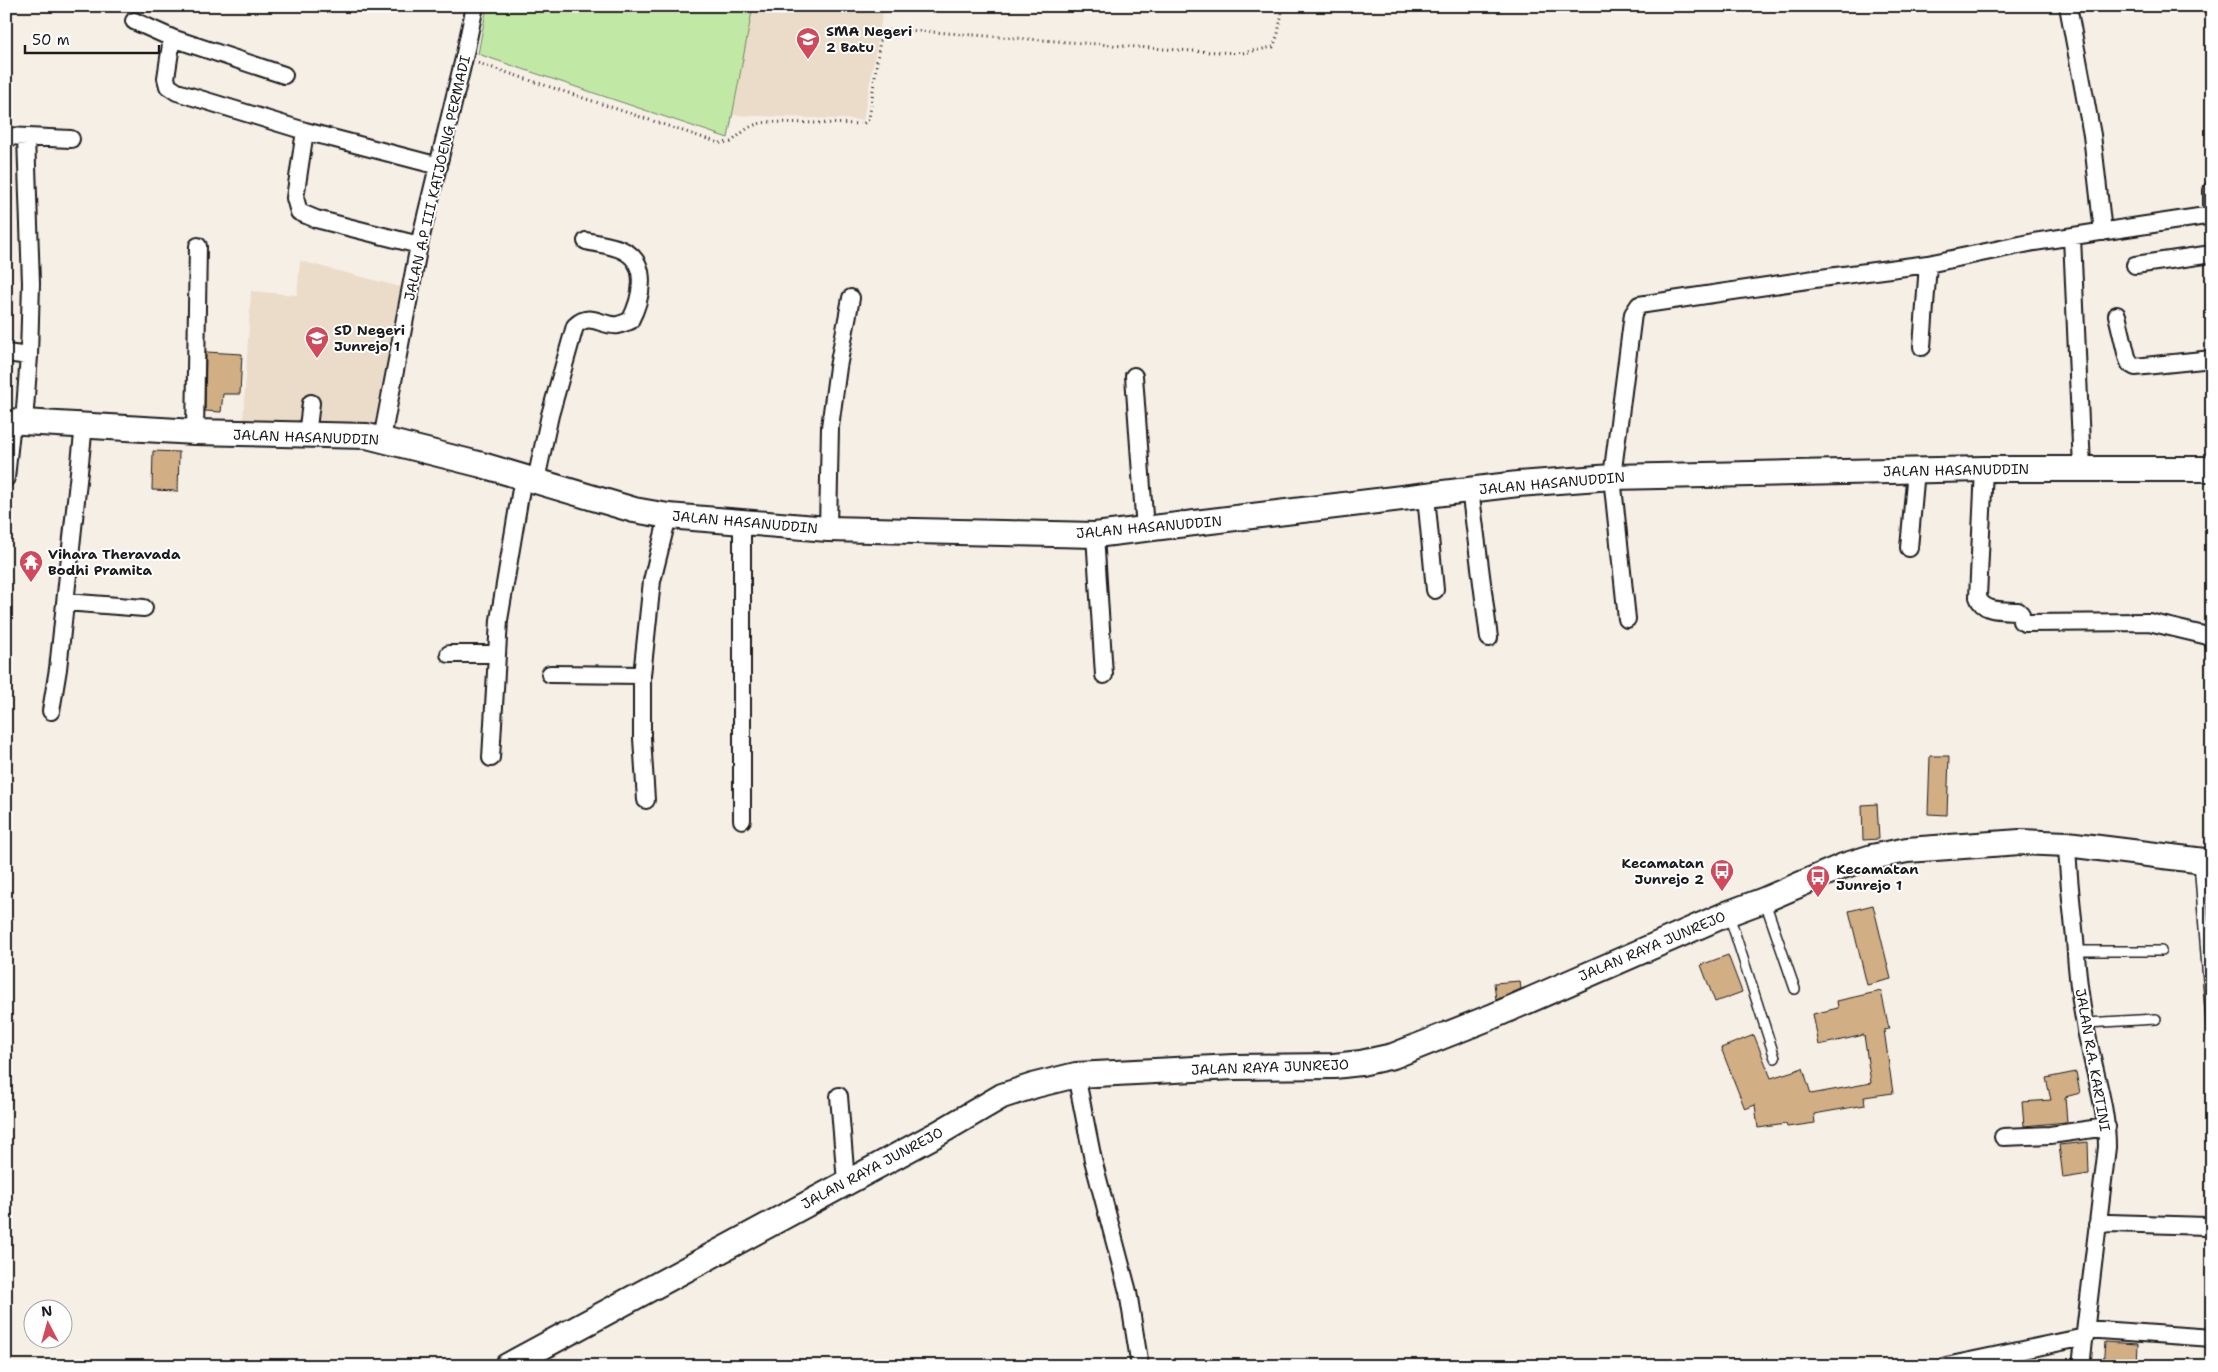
<svg xmlns="http://www.w3.org/2000/svg" width="2218" height="1372" viewBox="0 0 2218 1372" font-family="'Shantell Sans',sans-serif">
  <style>
    .built { fill: #ebdcc9 }
    .green { fill: #c1e9a5; stroke: #6e8260 }
    .building { fill: #d1ae84; stroke: #1c1c1c }
    .lines { fill: none; stroke-linecap: round; stroke-linejoin: round }
    .lane-casing { stroke: #1c1c1c; stroke-width: 12 }
    .street-casing { stroke: #1c1c1c; stroke-width: 20 }
    .secondary-casing { stroke: #1c1c1c; stroke-width: 28 }
    .path { stroke: #1c1c1c; stroke-width: 3; stroke-dasharray: 1 4; stroke-linecap: butt }
    .lane { stroke: #fff; stroke-width: 9 }
    .street { stroke: #fff; stroke-width: 16 }
    .secondary { stroke: #fff; stroke-width: 24 }
    .labels { text-anchor: middle; stroke-width: 4; stroke-linejoin: round; paint-order: stroke }
    .poi-label { font-size: 14px; font-weight: bold; fill: #1c1c1c; stroke: #fff; text-anchor: start }
    .street-label { font-size: 14px; fill: #1c1c1c; stroke: #fff }
  </style>
  <rect width="100%" height="100%" fill="#f6efe6"/>
  <filter id="ink" filterUnits="userSpaceOnUse"><feTurbulence type="fractalNoise" baseFrequency=".02" numOctaves="2"/><feDisplacementMap in="SourceGraphic" scale="10" xChannelSelector="R" yChannelSelector="G"/><feConvolveMatrix kernelMatrix="1 2 1 2 8 2 1 2 1" color-interpolation-filters="sRGB"/></filter>
  <g filter="url(#ink)">
    <path class="built" d="M753 6H884L863 120 733 115Z
      M300 261 401 287 374 425 368 428 243 422 251 291 297 295Z"/>
    <path class="green" d="M487 6H753L728 138 478 54Z"/>
    <path class="building" d="M206 352 242 354 240 394H223L221 412 205 411Z
      M153 451 179 452 178 491 152 490Z
      M1930 756H1949L1947 815 1928 814Z
      M1877 804 1879 839 1863 840 1862 805Z
      M1873 905 1891 979 1867 985 1849 911Z
      M1728 955 1742 992 1715 1002 1701 965Z
      M1520 981 1521 989 1496 1000 1494 983Z
      M1881 991 1889 1029 1884 1030 1893 1093 1864 1097 1865 1105 1814 1114 1815 1123 1787 1127 1786 1124 1758 1128 1755 1105 1745 1109 1721 1048 1754 1035 1771 1078 1803 1068 1811 1094 1871 1083 1864 1035 1819 1045 1813 1014 1838 1008 1837 1001Z
      M2076 1072 2080 1093 2065 1097 2067 1122 2024 1126 2022 1102 2051 1100 2046 1078Z
      M2088 1142 2089 1174 2063 1178 2059 1145Z
      M2105 1342 2138 1344 2137 1366H2103Z"/>
    <g class="lines">
      <g class="lane-casing">
        <path id="lane" d="M2199 862 2212 1034
          M1765 902 1795 989
          M1729 915 1775 1058
          M2075 951H2161
          M2086 1023 2156 1019"/>
      </g>
      <g class="street-casing">
        <path id="street" d="M2068 6 2092 135 2103 232
          M134 21 172 38 284 75
          M172 38 166 78 168 86 177 92 305 131 439 166
          M305 131 295 198 299 212 316 219 419 245
          M6 136 71 139
          M2212 190V208
          M2072 237 2082 468
          M2135 265 2212 254
          M2117 315 2127 357 2130 364 2135 367 2212 359
          M1922 347 1928 264
          M6 353 29 356
          M1134 376 1145 530
          M24 422 29 356 31 283 26 137
          M195 432 198 246
          M307 435 311 403
          M382 439 419 245 464 58 475 6
          M1984 469 1978 597C1983 613 2004 610 2018 611L2021 614V621L2025 623 2149 622 2212 637
          M6 478 12 421
          M536 480 550 415 575 326C591 311 601 327 618 325 622 324 626 322 630 321 641 300 650 264 624 251 613 245 598 244 586 241
          M1470 489 1489 638
          M1426 496 1435 590
          M828 529 830 427 838 367 851 298
          M1095 535 1104 675
          M1909 548 1916 470
          M65 602 144 608
          M1627 619 1612 477 1633 314 1639 305 1821 278 1928 264 2034 242 2212 215
          M449 654H496
          M550 674 642 675 652 581 668 516
          M642 675V738L646 800
          M51 711 58 669 84 425
          M491 758 499 620 523 477
          M742 820V521
          M2067 844C2068 876 2072 907 2075 939 2077 977 2082 1016 2091 1053 2098 1085 2107 1113 2107 1147L2081 1366
          M1076 1075 1093 1160 1128 1292 1140 1366
          M839 1096 846 1182
          M2003 1137 2050 1135 2107 1127
          M2097 1225 2109 1223 2206 1226 2212 1228
          M2086 1329 2212 1338
          M1946 1366 2085 1337"/>
      </g>
      <g class="secondary-casing">
        <path id="secondary" d="M6 421 195 432 367 436 482 465 634 510 668 516 828 529 1095 535 1518 484 1612 477 1984 469H2212
          M507 1366 937 1134 1002 1096 1036 1085 1076 1075 1234 1067 1334 1066 1361 1063 1393 1056 1491 1017 1729 913 1764 900 1843 866 1872 857 1907 850 2020 842 2067 844 2212 862"/>
      </g>
      <path class="path" d="M478 63 707 139 720 143 731 142C746 130 749 124 769 122L863 124 869 119 880 40 885 33 892 29 1192 51 1243 53 1273 47 1278 34 1283 6"/>
      <use href="#lane" class="lane"/>
      <use href="#street" class="street"/>
      <use href="#secondary" class="secondary"/>
    </g>
  </g>
  <defs>
    <g id="school-pin" transform="scale(1.25)"><path d="M0 17L-7.5 6A9.5 9.5 0 1 1 7.5 6Z" fill="#d1495b" stroke="#fff"/><path d="M0-5L7-2L0 1L-7-2ZM-4 1L0 2.5L4 1V4Q0 6-4 4Z" fill="#fff"/></g>
    <g id="temple-pin" transform="scale(1.25)"><path d="M0 17L-7.5 6A9.5 9.5 0 1 1 7.5 6Z" fill="#d1495b" stroke="#fff"/><path d="M0-6L5-2H3V0L6.5 2.5H4V6H1.5V3h-3V6H-4V2.5H-6.5L-3 0V-2H-5Z" fill="#fff"/></g>
    <g id="bus-pin" transform="scale(1.25)"><path d="M0 17L-7.5 6A9.5 9.5 0 1 1 7.5 6Z" fill="#d1495b" stroke="#fff"/><path d="M-5-6H5V4H4V6H2V4H-2V6H-4V4H-5ZM-3.5-4V0h7V-4ZM-3.5 1.2v1.5H-2V1.2ZM2 1.2v1.5H3.5V1.2Z" fill="#fff"/></g>
  </defs>
  <g fill-rule="evenodd">
    <use href="#school-pin" x="808" y="39"/>
    <use href="#school-pin" x="317" y="338"/>
    <use href="#temple-pin" x="31" y="562"/>
    <use href="#bus-pin" x="1722" y="871"/>
    <use href="#bus-pin" x="1818" y="877"/>
  </g>
  <g class="labels">
    <g class="poi-label">
      <text x="826" y="36">SMA Negeri<tspan x="826" dy="16">2 Batu</tspan></text>
      <text x="334" y="335">SD Negeri<tspan x="334" dy="16">Junrejo 1</tspan></text>
      <text x="48" y="559">Vihara Theravada<tspan x="48" dy="16">Bodhi Pramita</tspan></text>
      <text x="1704" y="868" text-anchor="end">Kecamatan<tspan x="1704" dy="16">Junrejo 2</tspan></text>
      <text x="1836" y="874">Kecamatan<tspan x="1836" dy="16">Junrejo 1</tspan></text>
    </g>
    <g class="street-label">
      <text transform="translate(437 178) rotate(-77)" y="5">JALAN A.P III KATJOENG PERMADI</text>
      <text transform="translate(306 437) rotate(2)" y="5">JALAN HASANUDDIN</text>
      <text transform="translate(1956 470) rotate(-1)" y="5">JALAN HASANUDDIN</text>
      <text transform="translate(1552 483) rotate(-5)" y="5">JALAN HASANUDDIN</text>
      <text transform="translate(745 522) rotate(5)" y="5">JALAN HASANUDDIN</text>
      <text transform="translate(1149 527) rotate(-5)" y="5">JALAN HASANUDDIN</text>
      <text transform="translate(1652 946) rotate(-23)" y="5">JALAN RAYA JUNREJO</text>
      <text transform="translate(2093 1060) rotate(80)" y="5">JALAN R.A. KARTINI</text>
      <text transform="translate(1270 1067) rotate(-2)" y="5">JALAN RAYA JUNREJO</text>
      <text transform="translate(872 1168) rotate(-28)" y="5">JALAN RAYA JUNREJO</text>
    </g>
  </g>
  <rect width="2218" height="1372" fill="none" stroke="#fff" stroke-width="25"/>
  <rect x="12" y="12" width="2193" height="1347" fill="none" stroke="#1c1c1c" stroke-width="2" filter="url(#ink)"/>
  <g transform="translate(48 1324) rotate(354)"><circle r="24" fill="#ffffff" stroke="#a4a4a4"/>
  <path d="M0-4L9 19L0 12L-9 19Z" fill="#d1495b"/>
  <text y="-8" font-size="14" font-weight="bold" text-anchor="middle" fill="#1c1c1c">N</text>
  </g>
  <path d="M25 45v8h134v-8" fill="none" stroke="#1c1c1c" stroke-width="2.5"/>
  <text x="32" y="45" font-size="15" fill="#1c1c1c" stroke="#ffffff" stroke-width="4" paint-order="stroke">50 m</text>
</svg>
